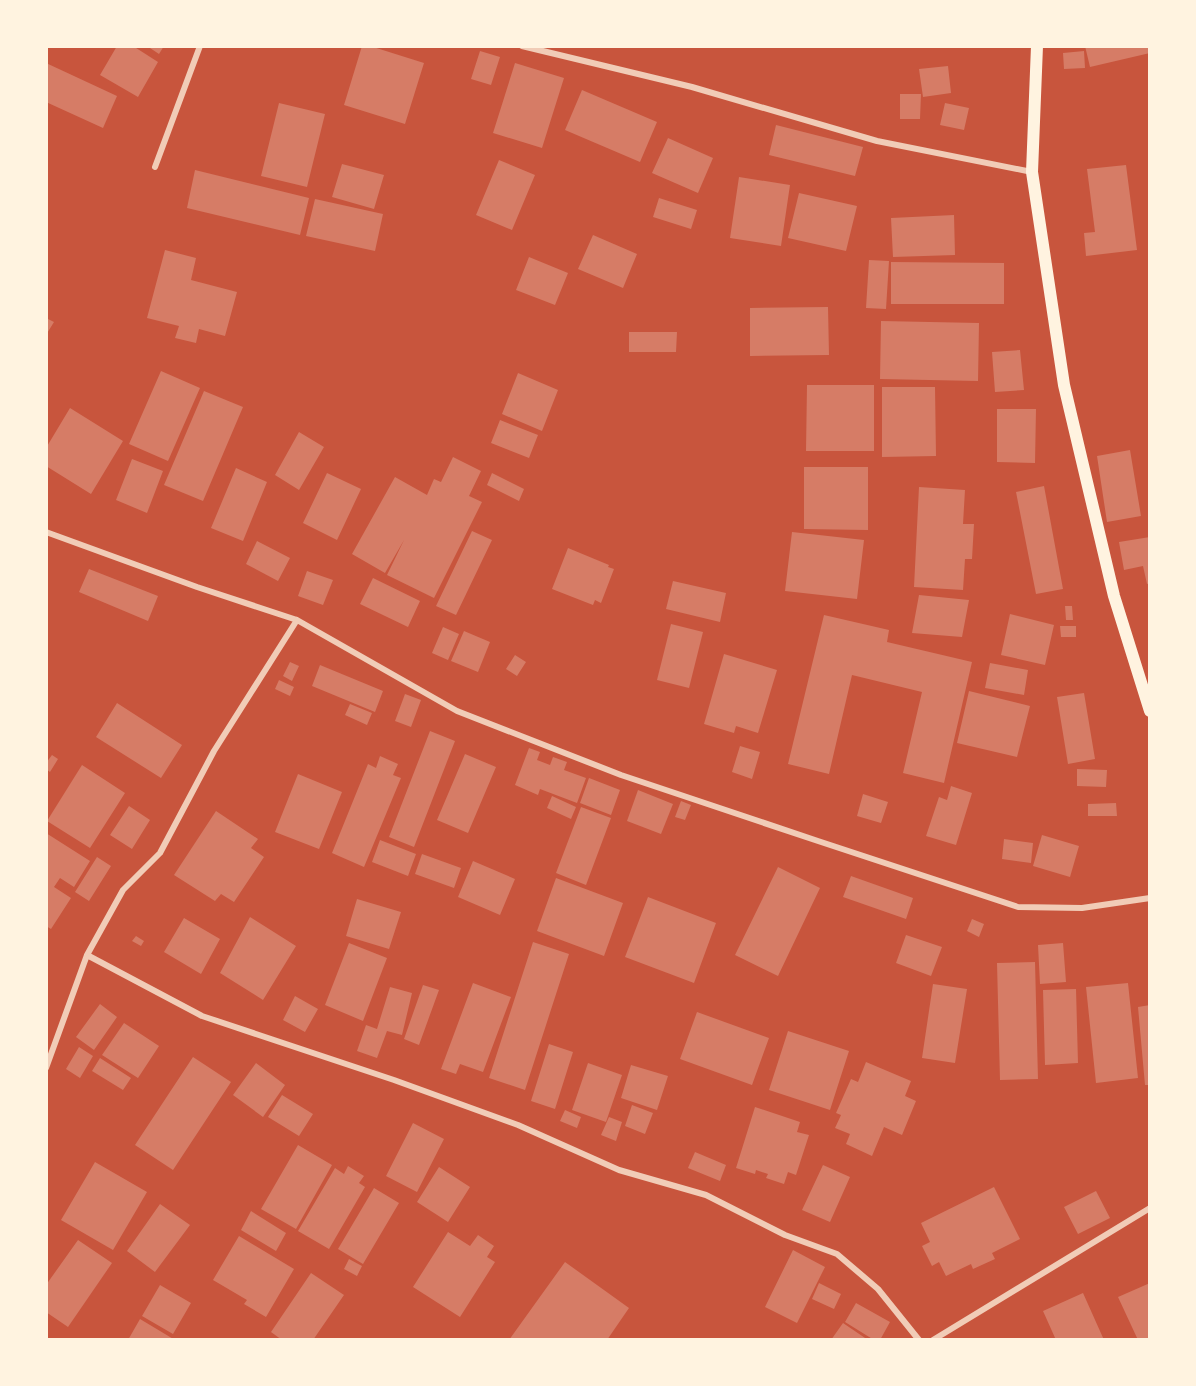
<svg xmlns="http://www.w3.org/2000/svg" width="1196" height="1386" viewBox="0 0 1196 1386" font-family="Quicksand,sans-serif">
  <style>
    .building { fill: #d67c66 }
    .lines { fill: none; stroke-linecap: round; stroke-linejoin: round }
    .minor { stroke: #f1ccb7; stroke-width: 6 }
    .secondary { stroke: #fff3e0; stroke-width: 12 }
  </style>
  <rect width="100%" height="100%" fill="#c8553d"/>
  <path class="building" d="M117 46H133L158 62 138 97 100 75Z
    M147 46H164L159 54Z
    M362 46H370L424 63 405 124 344 105Z
    M1085 46H1150V53L1090 67Z
    M480 51 500 57 491 85 471 79Z
    M1084 51 1085 68 1064 69 1063 53Z
    M46 63 117 96 103 128 46 102Z
    M515 63 564 78 542 148 493 133Z
    M948 66 951 93 923 97 919 69Z
    M582 90 657 122 640 162 565 130Z
    M900 94H921L920 119H900Z
    M279 103 325 114 307 187 261 176Z
    M945 103 969 108 964 130 940 125Z
    M776 125 863 147 855 176 769 155Z
    M668 138 713 158 698 193 652 173Z
    M499 160 535 175 512 230 476 215Z
    M342 164 384 175 374 209 332 197Z
    M1126 165 1137 250 1086 256 1084 233 1095 232 1087 169Z
    M195 170 309 198 300 235 187 208Z
    M739 177 790 185 781 246 730 238Z
    M799 193 857 206 846 251 788 238Z
    M659 198 697 210 691 229 653 217Z
    M315 199 383 214 375 251 306 236Z
    M954 215 955 255 893 257 891 218Z
    M593 235 637 254 623 288 578 269Z
    M165 250 196 258 191 280 237 292 225 336 199 329 196 343 175 338 179 326 147 318Z
    M529 257 568 273 555 305 516 290Z
    M869 260 889 261 886 309 866 308Z
    M891 262 1004 263V304H891Z
    M828 307 829 355 750 356V308Z
    M46 318 54 322 46 335Z
    M881 321 979 323 978 381 880 379Z
    M629 332H677L676 352H629Z
    M1020 350 1024 390 995 392 992 352Z
    M161 371 200 388 168 461 129 444Z
    M518 373 558 390 542 431 502 414Z
    M807 385H874V451H806Z
    M882 387H935L936 456 882 457Z
    M204 391 243 407 203 501 164 485Z
    M70 408 123 441 91 494 46 466V448Z
    M997 409H1036L1035 463 997 462Z
    M500 420 538 435 529 458 491 443Z
    M299 432 324 447 299 490 275 475Z
    M1130 450 1141 516 1107 522 1097 456Z
    M453 457 481 471 469 496 482 502 434 598 387 575 404 540 385 573 352 554 395 477 427 495 434 479 441 482Z
    M132 459 163 471 147 513 116 500Z
    M804 467H868V530L804 529Z
    M236 468 267 482 243 541 211 528Z
    M327 473 361 489 337 540 303 523Z
    M492 473 524 489 519 501 487 485Z
    M1044 486 1063 589 1036 594 1016 492Z
    M919 487 965 490 963 524H974L972 559H965L963 590 914 587Z
    M472 531 492 540 456 615 436 606Z
    M792 532 864 540 857 599 785 591Z
    M1150 537V583L1147 584 1143 566 1124 570 1119 542Z
    M257 541 290 558 278 581 246 564Z
    M568 548 609 565 608 567 614 569 601 603 595 600 593 605 552 589Z
    M89 569 158 596 148 621 79 592Z
    M307 571 333 580 323 605 298 596Z
    M373 578 420 601 408 627 360 604Z
    M673 581 726 593 720 622 666 609Z
    M919 595 969 600 962 637 912 633Z
    M1065 606H1072L1073 620H1066Z
    M1010 614 1054 625 1045 665 1001 655Z
    M824 615 889 630 887 642 972 662 944 783 903 773 922 692 852 675 829 774 788 764Z
    M671 624 703 632 689 688 657 680Z
    M1060 626H1076V637H1061Z
    M443 627 459 634 448 660 432 653Z
    M464 631 490 642 478 672 451 661Z
    M724 654 777 670 758 733 736 726 734 733 704 724Z
    M515 655 526 662 517 676 506 669Z
    M290 662 299 666 292 681 283 676Z
    M990 663 1028 670 1024 695 985 688Z
    M320 665 383 691 375 712 312 686Z
    M279 680 294 687 290 696 275 689Z
    M969 691 1030 706 1017 757 957 743Z
    M1084 693 1095 759 1068 764 1057 697Z
    M405 694 421 700 411 727 395 721Z
    M117 703 182 745 161 778 96 737Z
    M350 704 372 713 367 725 345 715Z
    M430 731 455 741 414 847 389 837Z
    M740 746 760 752 752 779 732 772Z
    M529 748 540 752 537 760 550 765 553 757 567 762 564 770 586 778 577 803 540 789 538 795 515 785Z
    M465 754 496 767 468 833 437 820Z
    M52 755 58 759 50 772 46 769V763Z
    M380 756 398 764 393 775 401 778 364 867 332 853 368 764 376 768Z
    M82 765 125 793 90 848 47 821Z
    M1077 769 1107 770 1106 787 1077 786Z
    M298 774 342 792 319 849 275 832Z
    M589 778 620 790 611 815 580 803Z
    M951 786 972 793 956 845 926 836 939 797 947 800Z
    M638 790 673 804 661 834 627 821Z
    M863 794 888 802 881 823 857 816Z
    M552 796 576 807 571 819 547 808Z
    M681 801 691 805 685 820 675 817Z
    M1116 803 1117 816H1088V804Z
    M129 806 150 820 132 849 110 835Z
    M581 807 611 818 586 885 556 873Z
    M216 811 258 839 251 848 264 857 234 902 221 894 215 901 174 875Z
    M46 833 90 861 74 887 60 878 54 887 71 898 51 929 46 926Z
    M1042 835 1079 846 1070 877 1033 866Z
    M1004 839 1033 843 1031 863 1002 859Z
    M380 840 416 854 408 876 372 862Z
    M422 854 461 868 454 888 415 874Z
    M97 857 111 866 89 901 75 892Z
    M473 861 515 879 500 915 458 897Z
    M778 867 820 888 778 976 735 955Z
    M851 876 913 898 906 919 843 897Z
    M556 878 623 903 604 956 537 931Z
    M648 897 716 923 694 983 625 957Z
    M357 899 401 912 389 949 346 936Z
    M250 917 296 946 263 1000 220 973Z
    M184 918 220 939 201 974 164 952Z
    M972 919 984 924 979 937 967 931Z
    M906 935 942 947 931 976 896 963Z
    M136 936 144 941 141 946 132 941Z
    M533 942 569 954 525 1090 489 1078Z
    M349 943 387 958 363 1021 325 1005Z
    M1063 943 1066 982 1040 984 1038 945Z
    M1035 962 1038 1079 1000 1080 997 963Z
    M473 983 511 997 483 1072 460 1064 456 1074 441 1069Z
    M1128 983 1138 1078 1096 1083 1086 987Z
    M933 984 967 989 955 1063 922 1058Z
    M423 985 439 990 419 1045 404 1039Z
    M390 987 412 993 402 1035 387 1031 377 1058 357 1051 366 1025 377 1029Z
    M1076 989 1078 1063 1045 1065 1043 990Z
    M295 996 318 1009 305 1032 283 1020Z
    M100 1004 117 1017 94 1050 76 1037Z
    M1150 1005V1085H1145L1138 1007Z
    M697 1012 769 1038 752 1085 680 1059Z
    M124 1023 159 1046 138 1078 102 1055Z
    M788 1031 849 1051 830 1110 769 1090Z
    M549 1044 573 1052 555 1109 531 1101Z
    M79 1047 93 1056 80 1078 66 1069Z
    M193 1057 231 1082 173 1170 135 1145Z
    M100 1058 131 1078 123 1090 92 1071Z
    M866 1062 911 1081 905 1096 916 1101 902 1135 884 1127 872 1156 846 1144 850 1134 835 1128 841 1115 836 1113 851 1079 858 1082Z
    M256 1063 285 1085 263 1117 233 1095Z
    M588 1063 622 1075 606 1122 572 1110Z
    M631 1065 668 1076 657 1110 621 1098Z
    M282 1095 313 1114 299 1136 268 1117Z
    M632 1105 653 1113 645 1134 625 1126Z
    M755 1107 800 1122 797 1132 809 1135 796 1175 788 1172 784 1184 766 1178 768 1174 756 1170 755 1174 736 1168Z
    M565 1110 581 1117 577 1128 560 1121Z
    M609 1117 622 1122 616 1141 601 1135Z
    M413 1123 444 1139 417 1192 386 1176Z
    M298 1145 332 1165 296 1229 261 1209Z
    M695 1152 726 1165 720 1181 688 1168Z
    M95 1162 147 1192 113 1250 61 1220Z
    M823 1165 850 1177 830 1222 802 1210Z
    M348 1166 364 1176 359 1183 365 1187 329 1249 298 1231 335 1168 344 1174Z
    M439 1167 470 1187 448 1222 417 1202Z
    M994 1187 1020 1239 992 1253 995 1259 973 1269 971 1264 946 1276 939 1262 932 1266 922 1246 930 1242 921 1223Z
    M374 1188 399 1203 363 1264 338 1249Z
    M1096 1191 1110 1218 1078 1234 1064 1207Z
    M160 1204 190 1225 155 1272 127 1251Z
    M251 1211 286 1233 276 1251 241 1230Z
    M448 1232 470 1246 478 1235 494 1246 487 1257 495 1262 460 1317 413 1287Z
    M239 1236 294 1269 266 1317 244 1304 247 1300 213 1280Z
    M78 1240 112 1263 68 1327 46 1312V1285Z
    M793 1250 825 1267 797 1323 765 1307Z
    M349 1259 362 1266 357 1276 344 1269Z
    M565 1262 629 1308 607 1340H509Z
    M311 1273 344 1295 313 1340H282L271 1332Z
    M819 1283 841 1294 834 1309 812 1299Z
    M1150 1283V1340H1138L1118 1297Z
    M160 1285 191 1303 173 1334 142 1316Z
    M1083 1293 1104 1340H1056L1043 1311Z
    M856 1303 890 1322 880 1340H874L845 1322Z
    M140 1319 175 1340H128Z
    M843 1323 868 1340H831Z"/>
  <g class="lines">
    <path class="minor" d="M522 46 692 87 877 141 1032 172
      M155 167 200 46
      M46 532 197 587 297 620 457 711 621 775 818 841 1018 907 1082 908 1150 898
      M87 955 202 1016 394 1080 518 1125 619 1170 706 1195 785 1235 837 1254 878 1289 919 1340
      M46 1068 87 955 123 890 160 853 214 751 297 620
      M933 1340 1150 1208"/>
    <path class="secondary" d="M1037 46 1032 172 1064 385 1114 596 1150 711"/>
  </g>
  <rect width="1196" height="1386" fill="none" stroke="#fff3e0" stroke-width="96"/>
</svg>
